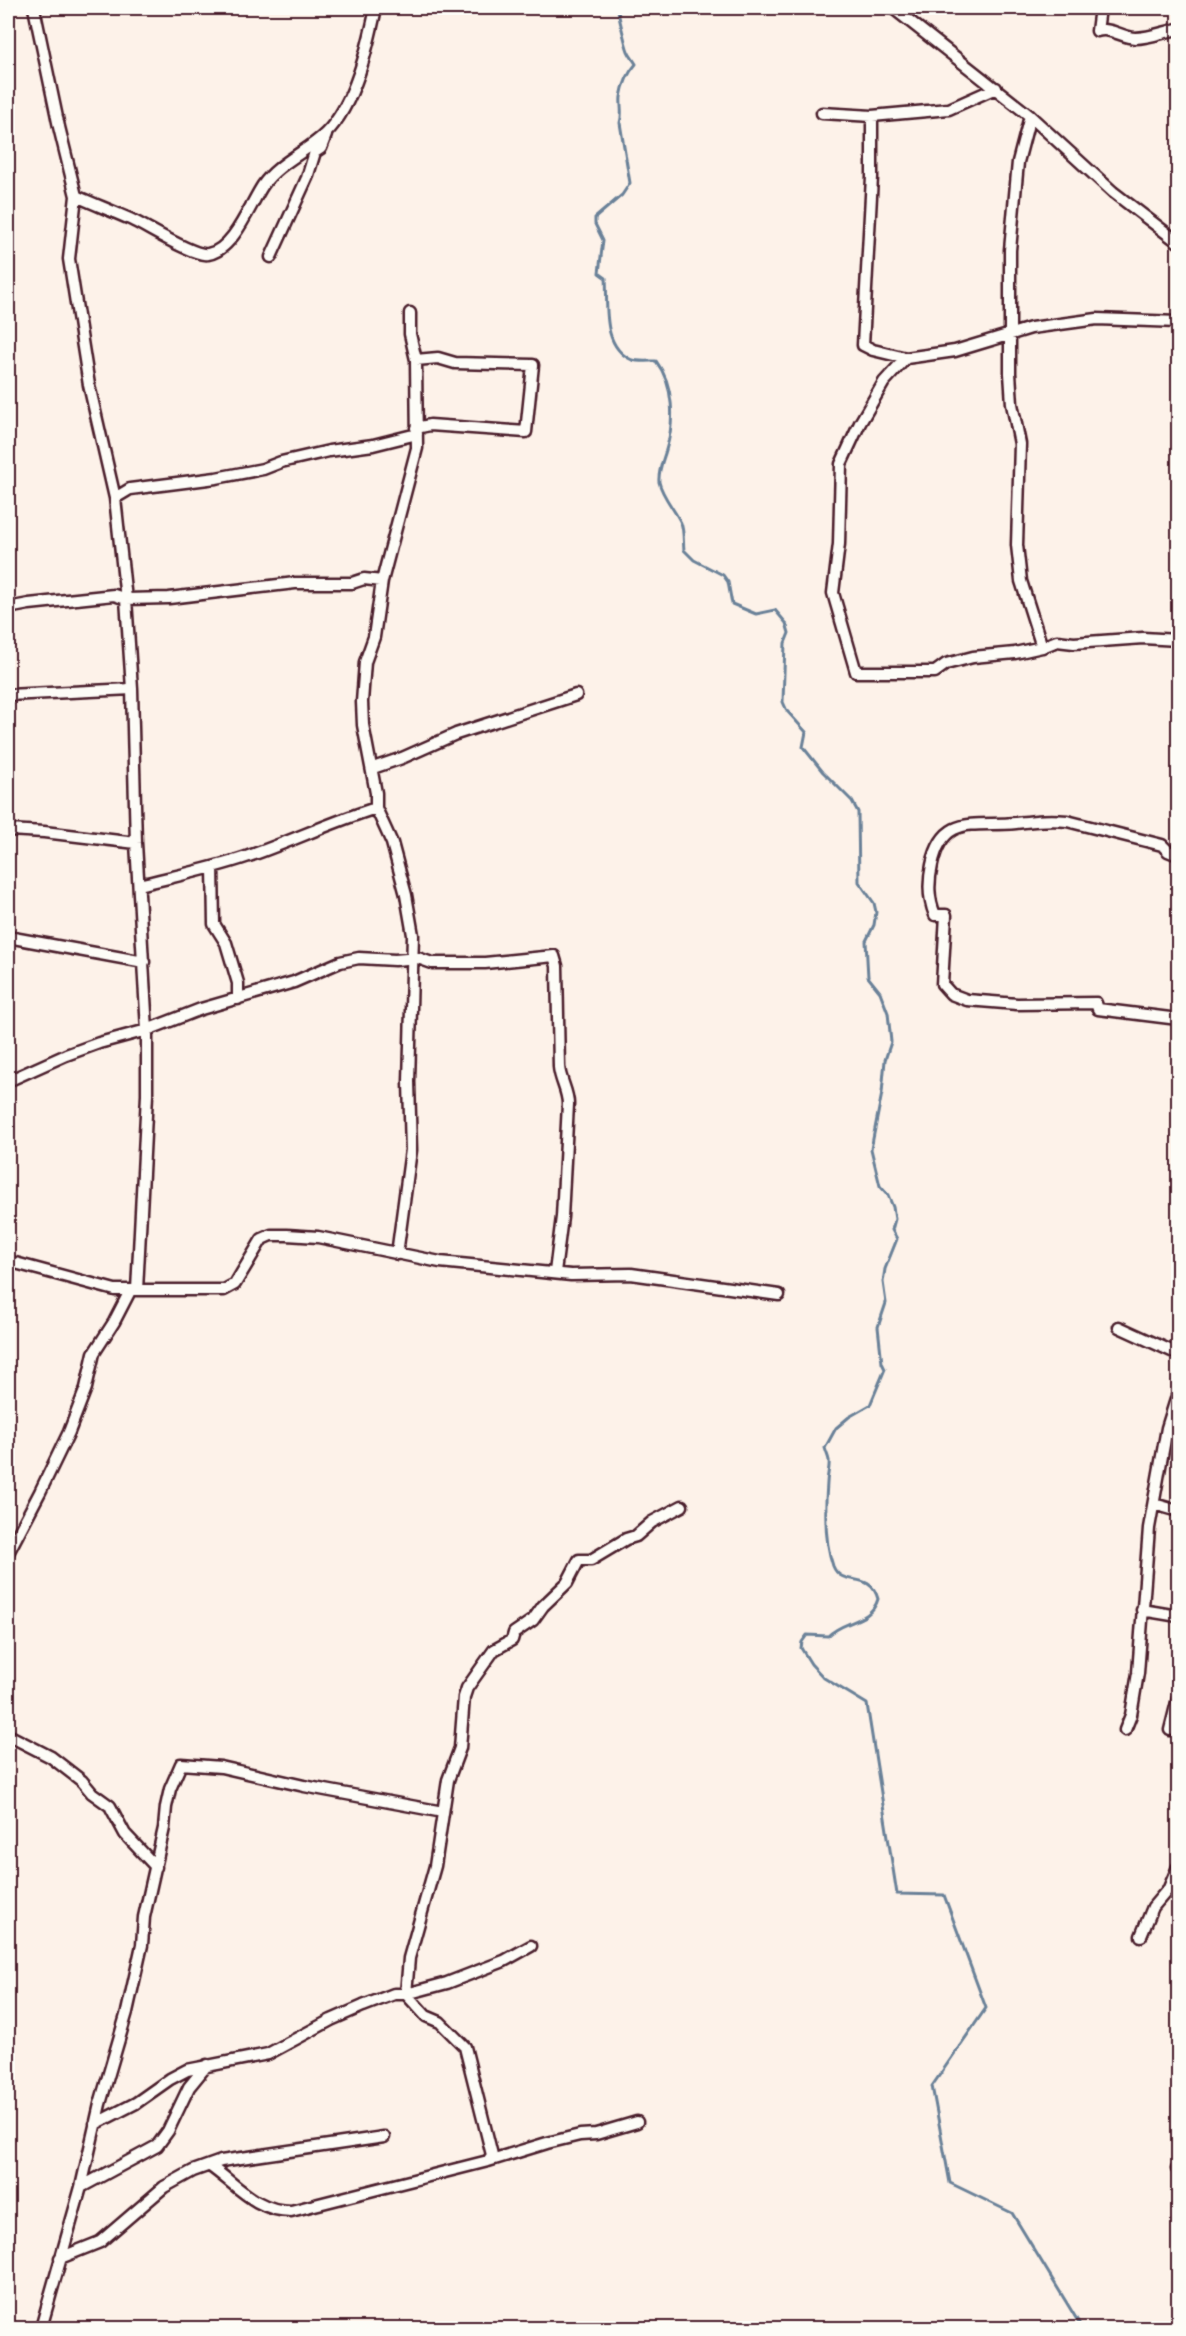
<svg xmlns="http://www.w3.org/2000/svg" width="1186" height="2336" viewBox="0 0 1186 2336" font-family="Dekko,sans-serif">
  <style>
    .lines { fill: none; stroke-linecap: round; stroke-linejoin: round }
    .stream { stroke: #6a8198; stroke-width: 3 }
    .street-casing { stroke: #4a1f2b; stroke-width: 15 }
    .street { stroke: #fdfcf7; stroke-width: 10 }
  </style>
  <rect width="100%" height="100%" fill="#fdf2e9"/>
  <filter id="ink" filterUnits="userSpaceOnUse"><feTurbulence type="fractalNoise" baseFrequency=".0167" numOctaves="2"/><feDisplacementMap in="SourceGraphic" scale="12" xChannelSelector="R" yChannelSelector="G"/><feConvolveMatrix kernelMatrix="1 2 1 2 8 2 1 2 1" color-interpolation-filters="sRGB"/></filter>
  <g filter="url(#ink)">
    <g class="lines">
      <path class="stream" d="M618 8C617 11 626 46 628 51 630 56 634 60 636 64 628 73 623 85 621 97 620 106 623 113 620 123L630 183 622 195 595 218V224L603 240 599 273 606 278C608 306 601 346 632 360 638 362 649 361 656 361 674 385 675 421 666 450 663 461 658 470 659 482 662 496 675 510 681 523 684 530 683 542 684 550L694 560 723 575 728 582 732 604 756 614 775 610 786 623 789 633 785 643 783 702 787 711 806 732 803 747 823 772 852 801 858 812 859 882 874 903 876 912 874 925 866 941 868 977 880 992 888 1013 891 1042 885 1060 882 1093 871 1149 880 1186 888 1195 893 1207 895 1219 892 1230 897 1239 885 1269 883 1282 886 1303 878 1327 882 1363 885 1369 870 1405 849 1417 836 1428 825 1448C826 1452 829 1458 829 1461 830 1468 827 1475 827 1483 825 1509 824 1541 833 1566 842 1589 870 1569 878 1599 871 1623 843 1620 828 1636L807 1635 802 1642 801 1648 811 1664 824 1678 867 1704 897 1894 944 1895 986 2008 932 2086 950 2183 1012 2213 1082 2328"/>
      <g class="street-casing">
        <path id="street" d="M34 8 59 127 76 196 69 259 89 385 115 498 126 599 132 689 136 843 147 1030V1095L137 1290
          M893 8 1030 116 1113 192 1178 242
          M1100 8 1097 31C1111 27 1121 37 1135 38 1149 38 1164 32 1178 29
          M822 113 872 116 949 109 996 88
          M872 116V177L863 345 873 350 906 358 955 351 1031 328 1097 319 1178 322
          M1030 116 1018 162 1010 250V373L1012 404 1020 444 1017 545 1021 581 1042 647
          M76 196C94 204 112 211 130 219 146 226 194 257 208 254 234 250 250 204 263 185 278 163 308 151 326 133 355 104 368 46 376 8
          M271 257 307 178 315 152 321 148 326 135
          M906 358 884 382 860 423 841 464 839 544 833 593 856 672H935L946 664 973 657 1015 653 1042 647 1057 641 1074 643 1143 638 1178 640
          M416 360 438 358 455 363 533 365 526 432 430 425 416 428
          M115 498 130 489 216 478 263 469 281 462 329 451 373 445 417 434
          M8 608 29 604 114 595 126 599 169 598 295 583H352L364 579 382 581
          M8 695 132 689
          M373 768 402 758 456 734 576 695
          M8 830 44 832 136 843
          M1178 855 1168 851 1162 845 1067 821C1049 819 1034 821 1016 823 975 827 943 813 932 865 928 883 928 898 935 915H946L942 984 951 994 967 1000 1017 1004 1096 1003 1098 1009 1178 1019
          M213 867 214 924 226 943 238 983V999
          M139 885C175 876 211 869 246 857 290 842 331 822 376 808
          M8 937 144 962
          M8 1081 66 1055 99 1043 147 1030 201 1009 294 982 340 962 359 958 395 960 418 958 432 963H485L554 956 557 966 559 1067C560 1080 568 1091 568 1104L562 1217 555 1272
          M397 1254 411 1150 409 1082 413 935 406 895 392 843 376 808V793L363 725 362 702 365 662 374 637 382 581 417 448 416 360 410 334V313
          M8 1261 115 1290H224L235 1284 262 1239 271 1235H287L318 1237 440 1262 571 1275 631 1274 779 1295
          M1119 1327 1178 1354
          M1154 1504 1178 1511
          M8 1553 40 1492 69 1432 86 1388 94 1353 114 1322 130 1291
          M1142 1610 1178 1616
          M1125 1730 1131 1715 1138 1673 1149 1528 1167 1428 1178 1393
          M1170 1730 1178 1698
          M8 1735 51 1757 82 1781 92 1793 110 1806 125 1834 156 1867
          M1141 1936 1153 1907 1169 1888 1178 1867
          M95 2124 136 2103 170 2079 187 2070 268 2054 331 2020 363 2006 394 1994H406L447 1983 504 1961 531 1946
          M488 2161 492 2155 465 2047 440 2022 426 2016 406 1994 409 1958 435 1866 448 1780 460 1748 464 1697 467 1688 494 1650 512 1640 514 1633 533 1620 543 1606 567 1583 579 1560H591L626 1539 636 1536 652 1522 682 1506
          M210 2166C237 2185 256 2211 291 2211L488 2161 547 2143 580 2135 596 2134 637 2122
          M1177 2169 1178 2168
          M81 2187 157 2146 168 2131 189 2087 207 2065
          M60 2258 100 2242 164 2187 193 2171 221 2161 384 2137
          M41 2328 81 2187 100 2104 127 2012 142 1945 144 1917 164 1828 166 1807 170 1789 181 1764 221 1767 304 1786 443 1812"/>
      </g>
      <use href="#street" class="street"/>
    </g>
  </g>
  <rect width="1186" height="2336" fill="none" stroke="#fdfcf7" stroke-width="30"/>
  <rect x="15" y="15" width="1156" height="2306" fill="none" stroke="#4a1f2b" stroke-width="2" filter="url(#ink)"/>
</svg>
